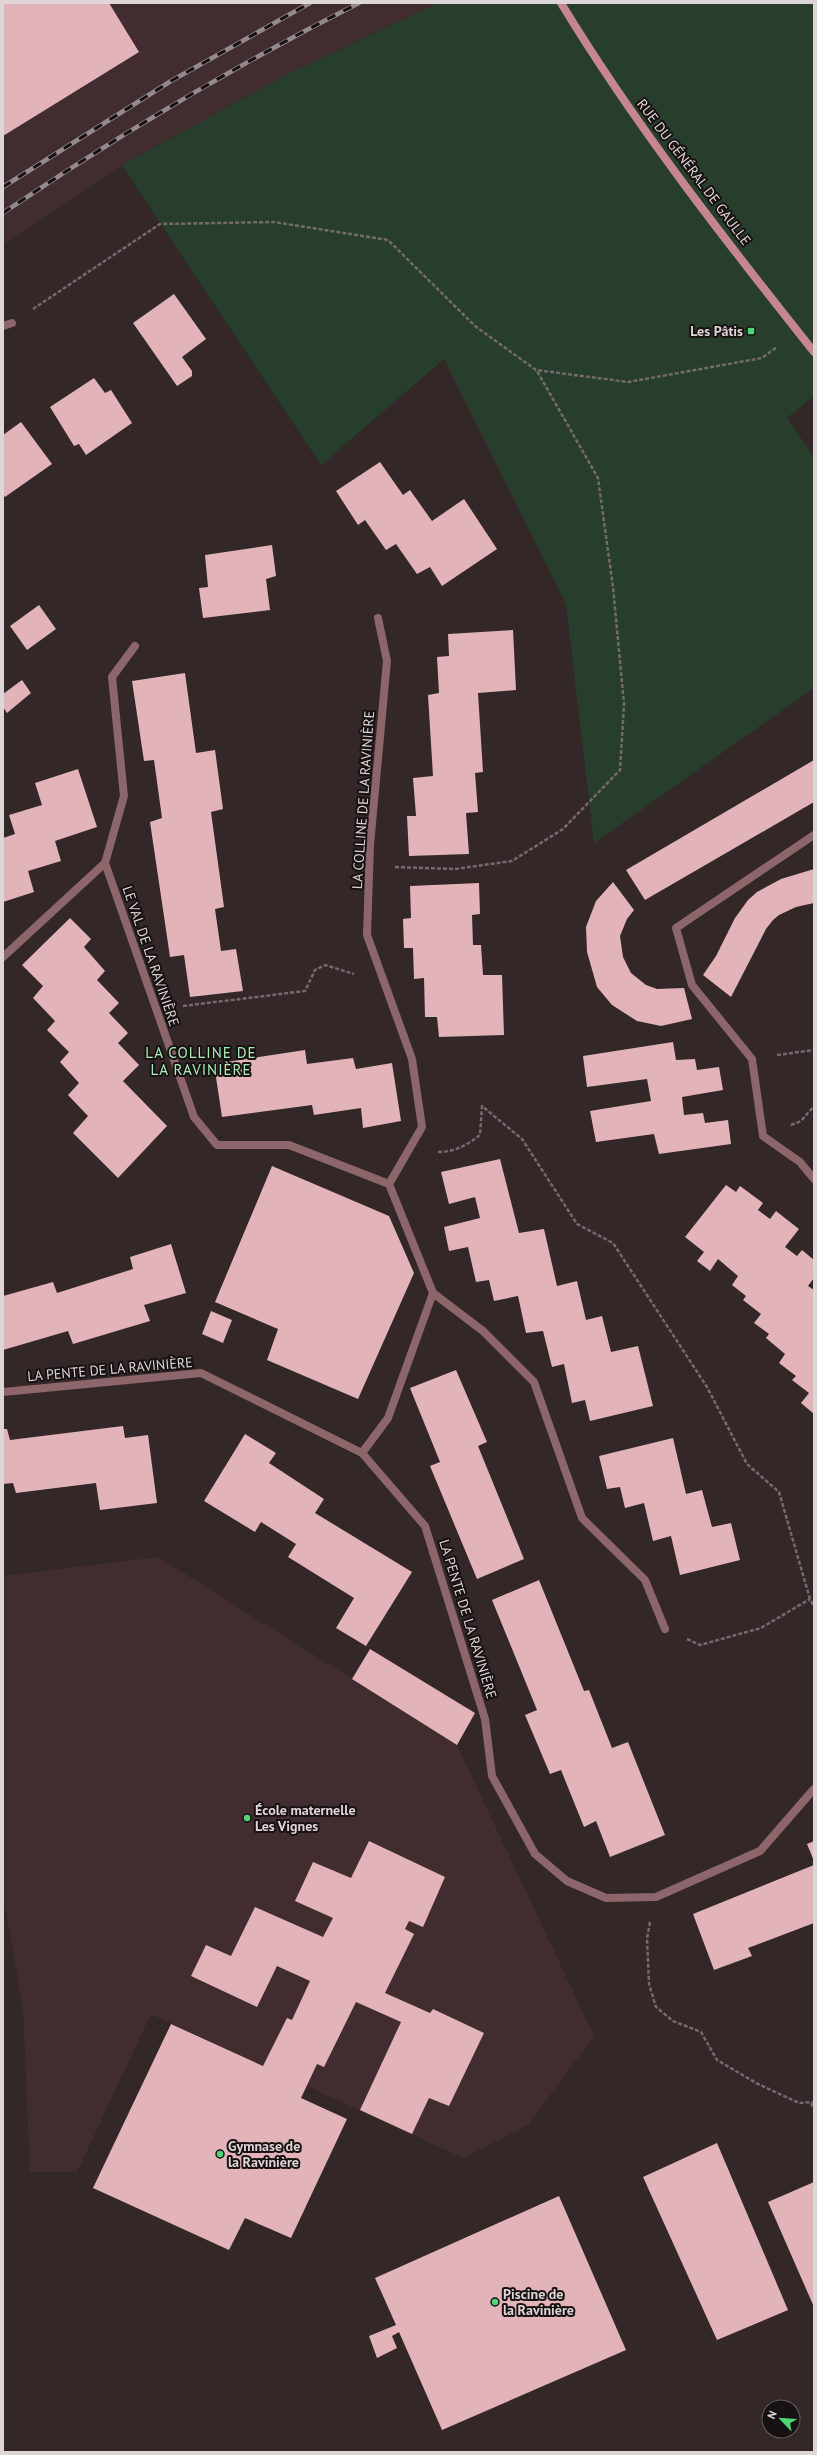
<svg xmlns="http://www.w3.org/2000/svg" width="817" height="2455" viewBox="0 0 817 2455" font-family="'PT Sans',sans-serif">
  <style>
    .built { fill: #412d30 }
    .green { fill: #283e2d }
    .building { fill: #e2b3b9 }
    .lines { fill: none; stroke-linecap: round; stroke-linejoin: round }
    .path { stroke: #756a6b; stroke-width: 2.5; stroke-dasharray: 4 2; stroke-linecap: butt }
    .service { stroke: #8d666b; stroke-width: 8 }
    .minor { stroke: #8d666b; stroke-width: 8 }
    .secondary { stroke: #c5868f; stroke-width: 8 }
    .rail-casing { stroke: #958a8b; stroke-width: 4.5 }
    .rail { stroke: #171112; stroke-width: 3; stroke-dasharray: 9; stroke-linecap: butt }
    .poi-dot { fill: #4dd676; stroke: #171112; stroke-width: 1.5 }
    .labels { text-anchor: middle; stroke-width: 4; stroke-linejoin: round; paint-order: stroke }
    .street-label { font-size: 14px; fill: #ded5d6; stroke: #171112 }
    .poi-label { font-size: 14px; font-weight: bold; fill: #ded5d6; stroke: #171112; text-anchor: start }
    .neighbourhood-label { font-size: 15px; letter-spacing: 1px; fill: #a9ecb6; stroke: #171112 }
  </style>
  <rect width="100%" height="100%" fill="#332728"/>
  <path class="built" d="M3 3H438L286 75 122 165 3 245Z
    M158 1557 457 1745 594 2036 528 2125 463 2158 151 2014 77 2172H30L23 2010 3 1892V1576Z"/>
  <path class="green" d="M438 3H814V396L787 418 814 457V688L594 843 566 604 444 359 321 465 122 165 286 75Z"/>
  <path class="building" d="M3 3H109L139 52 3 136Z
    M174 294 206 339 182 357 192 371V376L177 386 133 323Z
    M94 378 105 393 111 390 132 423 86 455 79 444 74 446 50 407Z
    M21 422 52 464 5 497 3 494V435Z
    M380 462 403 495 410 490 432 521 464 499 497 549 442 586 430 567 417 574 396 544 386 550 365 520 358 525 336 491Z
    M272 545 276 576 266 579 270 610 203 618 199 588 208 587 205 555Z
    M39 605 56 629 27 650 10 626Z
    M513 630 516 690 478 693 483 772 475 773 478 812 466 813 469 854 409 856 407 816H416L413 778 433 776 428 695 439 693 437 657 449 656 448 634Z
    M185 673 196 753 215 750 223 809 211 812 224 907 215 909 221 951 236 949 243 991 190 997 184 955 170 957 150 822 162 818 154 760 144 761 132 681Z
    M22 680 31 693 7 713 3 707V694Z
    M814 760V802L645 900 626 870Z
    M78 769 97 827 55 841 61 861 28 871 34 892 3 902V838L15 834 9 815 42 805 35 783Z
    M814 869V903L796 907 779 915 773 920 766 929 731 997 703 975 716 956 735 918 748 900 757 892 781 879Z
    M613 882 634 910 627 919 620 936 623 957 631 973 646 985 657 989 684 988 692 1019 661 1026 637 1021 612 1005 597 987 587 952 586 927 596 901Z
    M479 883 480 914 472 915 473 945H481L483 975H502L504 1035 439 1037 437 1017H425L424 978 414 979 413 948H404L403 919 411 918 410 886Z
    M70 918 91 939 84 947 105 971 97 980 119 1003 109 1013 128 1033 118 1043 139 1065 123 1081 167 1126 118 1178 73 1133 88 1116 68 1095 79 1083 60 1062 69 1052 47 1030 55 1021 33 998 43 986 22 965Z
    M673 1042 676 1060 695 1059 697 1070 719 1067 723 1090 682 1097 684 1115 703 1113 705 1123 728 1120 731 1144 659 1154 654 1134 596 1142 590 1111 651 1101 647 1079 587 1087 583 1056Z
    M305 1050 307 1064 353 1058 356 1069 392 1063 401 1121 363 1128 361 1108 314 1115 312 1105 222 1117 214 1064Z
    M500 1159 519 1233 544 1229 557 1286 577 1281 586 1320 602 1316 611 1352 638 1346 653 1406 590 1421 585 1400 572 1403 564 1364 552 1367 543 1331 526 1333 518 1296 494 1301 489 1280 476 1282 468 1247 449 1251 444 1227 480 1218 475 1197 449 1204 441 1172Z
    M272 1166 389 1216 414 1273 358 1399 267 1360 278 1329 215 1302Z
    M726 1185 736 1192 740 1186 763 1203 758 1210 770 1219 776 1211 799 1229 785 1247 797 1256 802 1250 814 1260V1278L808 1286 814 1290V1414L801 1403 809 1393 792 1380 796 1376 779 1363 785 1354 766 1338 769 1334 754 1323 761 1314 743 1300 746 1296 732 1285 738 1276 718 1259 710 1271 697 1261 704 1252 685 1237Z
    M171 1244 186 1293 144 1305 150 1321 73 1344 68 1331 3 1350V1296L53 1282 57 1293 133 1269 130 1257Z
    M211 1311 232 1320 223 1343 202 1334Z
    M456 1370 487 1442 478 1446 524 1559 477 1579 430 1466 440 1462 410 1388Z
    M123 1426 125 1438 148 1435 157 1503 100 1510 96 1483 16 1493 13 1483 3 1484V1429H7L10 1440Z
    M245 1434 276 1453 269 1463 324 1499 315 1513 412 1572 366 1646 336 1628 354 1598 288 1557 296 1544 261 1522 255 1532 204 1501Z
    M673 1438 686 1494 702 1490 712 1527 731 1523 740 1560 680 1575 671 1536 653 1541 644 1503 625 1508 620 1487 607 1489 599 1456Z
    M539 1580 584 1691 589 1690 612 1748 628 1742 665 1835 610 1857 596 1821 584 1827 561 1770 550 1774 525 1715 537 1710 492 1600Z
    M370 1649 475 1713 457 1745 352 1679Z
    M369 1841 445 1877 423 1927 409 1921 405 1929 414 1934 385 1993 430 2013 433 2009 484 2033 449 2106 429 2098 412 2134 360 2110 401 2022 356 2002 324 2067 317 2064 301 2098 347 2119 291 2238 245 2218 229 2250 93 2188 171 2024 263 2066 287 2018 292 2020 310 1981 277 1966 257 2007 191 1976 206 1945 231 1956 255 1907 323 1937 333 1918 295 1901 313 1862 351 1878Z
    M814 1841V1861L807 1844Z
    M814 1865V1923L748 1948 752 1956 714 1970 693 1914Z
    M717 2143 788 2310 717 2340 643 2177Z
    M814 2182V2307L768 2202Z
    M559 2196 626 2350 442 2430 399 2332 392 2336 397 2348 377 2358 369 2336 396 2325 375 2278Z"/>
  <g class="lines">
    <path class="path" d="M33 309 160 224 274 222 388 240 475 326 536 370 628 382 762 358 777 347
      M395 867 455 869 512 861 563 829 620 770 624 704 613 587 598 478 537 371
      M183 1006 305 991 315 970 325 965 354 974
      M777 1055 814 1050
      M791 1125 801 1121 814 1106
      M438 1152C455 1152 467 1145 480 1135L482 1106 522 1139 577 1224 613 1243 707 1387 747 1464 779 1492 810 1599 814 1607
      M687 1639 700 1645 761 1628 810 1599
      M650 1922 647 1939 649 1984 656 2007 673 2021 701 2032 717 2060 758 2084 799 2103 814 2102
      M811 2103 814 2109"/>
    <path class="service" d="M483 1331 534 1382 582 1518 645 1580 665 1629"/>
    <path class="minor" d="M3 326 12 323
      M378 618 387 661 370 845 367 935 412 1059 422 1127 389 1184
      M814 835 676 928 692 985 752 1059 763 1136 800 1162 814 1179
      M105 863 124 796 112 677 135 646
      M3 957 105 863 194 1117 217 1145H289L389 1184 433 1293 483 1331
      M3 1392 201 1373 362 1453 425 1526 485 1719 492 1776 535 1854 567 1881 606 1898 656 1897 760 1851 814 1789
      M362 1453 388 1418 433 1293"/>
    <path class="secondary" d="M561 3C635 125 725 240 814 352"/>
    <g class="rail-casing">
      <path id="rail" d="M3 187 171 81 310 3
        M3 213C117 136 236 65 359 3"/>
    </g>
    <use href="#rail" class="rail"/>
  </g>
  <g class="poi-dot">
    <rect x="747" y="327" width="8" height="8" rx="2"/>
    <circle cx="247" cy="1818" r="4"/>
    <circle cx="220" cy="2154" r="4"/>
    <circle cx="495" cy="2302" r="4"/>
  </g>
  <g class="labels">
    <g class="street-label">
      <text transform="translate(694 172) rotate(53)" y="5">RUE DU GÉNÉRAL DE GAULLE</text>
      <text transform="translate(363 800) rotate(-86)" y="5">LA COLLINE DE LA RAVINIÈRE</text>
      <text transform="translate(151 956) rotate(71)" y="5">LE VAL DE LA RAVINIÈRE</text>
      <text transform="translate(110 1369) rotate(-5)" y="5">LA PENTE DE LA RAVINIÈRE</text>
      <text transform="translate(468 1619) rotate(73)" y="5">LA PENTE DE LA RAVINIÈRE</text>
    </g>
    <g class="poi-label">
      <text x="743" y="336" text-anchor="end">Les Pâtis</text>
      <text x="255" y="1815">École maternelle<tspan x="255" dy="16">Les Vignes</tspan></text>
      <text x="228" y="2151">Gymnase de<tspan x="228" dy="16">la Ravinière</tspan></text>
      <text x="503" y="2299">Piscine de<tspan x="503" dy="16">la Ravinière</tspan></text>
    </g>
    <g class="neighbourhood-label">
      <text x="201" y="1058">LA COLLINE DE<tspan x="201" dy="17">LA RAVINIÈRE</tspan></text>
    </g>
  </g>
  <rect width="817" height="2455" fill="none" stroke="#ded5d6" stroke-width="8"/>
  <g transform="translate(781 2419) rotate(295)"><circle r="19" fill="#171112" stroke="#675f60"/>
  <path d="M0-3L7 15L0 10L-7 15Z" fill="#4dd676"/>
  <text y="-6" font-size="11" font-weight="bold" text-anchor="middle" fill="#ded5d6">N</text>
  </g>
</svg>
